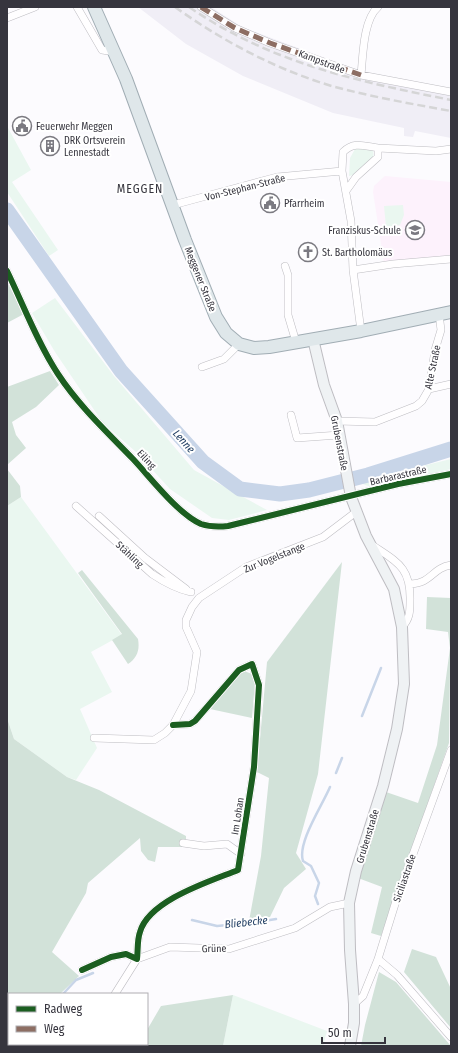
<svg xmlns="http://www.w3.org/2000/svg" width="458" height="1053" viewBox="0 0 458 1053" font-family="'Fira Sans Condensed',sans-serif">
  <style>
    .built { fill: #f0eef6 }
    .education { fill: #fdf2fc }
    .green { fill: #eaf7f0 }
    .forest { fill: #d2e2d9 }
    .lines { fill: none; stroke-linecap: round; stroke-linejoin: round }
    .stream { stroke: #c8d5e8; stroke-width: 2.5 }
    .river { stroke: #c8d5e8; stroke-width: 15 }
    .street-casing { stroke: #bebdc2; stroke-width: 8 }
    .secondary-casing { stroke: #bebdc2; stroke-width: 12 }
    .primary-casing { stroke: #a1adb4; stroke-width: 14 }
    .street { stroke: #fffeff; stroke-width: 7 }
    .secondary { stroke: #eff2f4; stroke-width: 10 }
    .primary { stroke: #dfe7ea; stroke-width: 12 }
    .rail { stroke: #d5d5d6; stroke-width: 2.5; stroke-dasharray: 8 4; stroke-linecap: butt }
    .quiet { stroke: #8d6e63; stroke-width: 5; stroke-dasharray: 10 5; stroke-linecap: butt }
    .cycleway-casing { stroke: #fff; stroke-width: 8 }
    .cycleway { stroke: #1b5e20; stroke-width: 6 }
    .labels { text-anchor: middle; stroke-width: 4; stroke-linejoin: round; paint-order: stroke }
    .street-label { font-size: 10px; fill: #36353e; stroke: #fff }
    .poi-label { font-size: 10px; fill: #36353e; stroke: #fff; text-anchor: start }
    .water-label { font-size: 11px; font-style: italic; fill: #244165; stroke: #fff }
    .quarter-label { font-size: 12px; letter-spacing: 1px; fill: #36353e; stroke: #fff }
  </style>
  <rect width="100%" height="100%" fill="#fcfbfe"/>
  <path class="built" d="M138 7H211L242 27 365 73 451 91V138L415 131 413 137 404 136V128L333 113 243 76 186 44Z"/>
  <path class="education" d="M385 176 451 182V255L384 263 373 192 374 186Z"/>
  <path class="green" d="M7 126 31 170 12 182 58 250 49 256 7 192Z
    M355 149H373L374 159 355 175 349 176 350 158Z
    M403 205 404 215 400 225 386 227 384 206Z
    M55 298 114 376 194 470 267 510 229 520 212 518 170 489 136 452 103 423 55 352 32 313Z
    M451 459V469L371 487 357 482Z
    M21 497 122 635 91 652 112 692 80 709 97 748 76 780 67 777 14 739 7 718V506Z
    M233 995 327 1031 323 1046H223Z"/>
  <path class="forest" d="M7 282 23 312 22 315 7 323Z
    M50 371 59 385 36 407 12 422 16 435 26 448 7 465V387Z
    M7 469 20 486 21 497 7 506Z
    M342 562 318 774 296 853 306 869 284 888 270 917 249 921 261 856 269 778 257 772 267 662Z
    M82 570 138 639C140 650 137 658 128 664L112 640 122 634 78 573Z
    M427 597 451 598 449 743 381 936 371 933 382 887 358 878 386 792 418 803 437 745 450 648 448 632 426 629Z
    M244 671 252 674 255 682 252 718 210 709 236 676Z
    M7 718 14 739 67 777 99 790 186 836V847H158L155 862 148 860 141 851 140 838 88 883 86 893 52 952 79 976 60 994H9V1044H14L12 1046H7Z
    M412 949 436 957 451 989V1028L404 972Z
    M379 972 396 982 451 1046H361L365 1025Z
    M233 995 223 1046H137L138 1044H147V1030L161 1006Z"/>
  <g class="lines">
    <path class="stream" d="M362 716 381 668
      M336 773 342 758
      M318 904 315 896 319 883 311 866 303 861C297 843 322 806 330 787
      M192 920 217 926 258 922 276 919
      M63 994 76 980 93 973
      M41 1046 42 1044"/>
    <path class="river" d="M7 210 121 371 203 462 240 489 280 494 309 490 368 475 451 449"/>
    <g class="street-casing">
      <path id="street" d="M77 7 102 50 115 52
        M201 7 235 28 270 43 361 75 451 92
        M7 18 35 7
        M361 75C363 56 363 20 378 7
        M378 148 436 151 451 149
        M346 191 356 177 378 157V148C364 146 354 141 343 152L342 171 351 221 353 270 361 331
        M173 205 277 177 342 171
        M285 266 288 275V315L296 342
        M353 270 393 264 451 259
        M7 271C23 304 38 344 58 374 79 406 107 432 133 459 150 477 178 514 201 524 210 527 219 527 228 526L398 484 451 474
        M202 367 224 359 239 344
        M429 389 451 384
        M291 415 297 438 339 435
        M337 421 375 422 416 406 422 401 429 389 435 350 441 330 439 314
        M76 506 152 574C164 582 176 589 191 592
        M99 516 145 558 186 589
        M372 545C397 562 411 567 410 601 410 611 410 619 402 627
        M411 584C432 583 432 568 451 565
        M94 738 154 740 165 733 173 725 191 691 197 652 186 627V620L192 607 199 598 246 567 323 537 356 512
        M183 843 204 846 227 844 241 854
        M378 959 397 975 451 1037
        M82 970 111 957 126 954 137 959C138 951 137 940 140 932 149 900 211 881 238 870L254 767 259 685 252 664 239 670 195 721 190 724 173 725
        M115 994 137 959 170 947 229 949 295 928 330 907 349 903
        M354 1004 363 996 378 959 396 901 451 750
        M82 1046 83 1044"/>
    </g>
    <g class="secondary-casing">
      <path id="secondary" d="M313 339 324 385 337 421 351 497 366 536 394 589 402 627 404 684 397 729 383 786 356 871 349 903 350 950 354 1004V1023L350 1046"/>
    </g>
    <g class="primary-casing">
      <path id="primary" d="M94 7 126 79 185 240 216 317 226 333 239 344 254 348 269 347 361 331 451 312"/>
    </g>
    <use href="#street" class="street"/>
    <use href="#secondary" class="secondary"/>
    <use href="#primary" class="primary"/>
    <path class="rail" d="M175 7C224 42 277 70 335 87 373 97 412 104 451 111
      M189 7C271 63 356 81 451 100"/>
    <path class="quiet" d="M201 7 235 28 270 43 361 75"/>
    <g class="cycleway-casing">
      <path id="cycleway" d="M7 271C23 304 38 344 58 374 79 406 107 432 133 459 150 477 178 514 201 524 210 527 219 527 228 526L398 484 451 474
        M82 970 111 957 126 954 137 959C138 951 137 940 140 932 149 900 211 881 238 870L254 767 259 685 252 664 239 670 195 721 190 724 173 725"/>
    </g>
    <use href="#cycleway" class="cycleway"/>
  </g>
  <defs>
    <g id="civic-ring" transform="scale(1)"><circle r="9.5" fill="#fff" stroke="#7b7a81" stroke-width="1.5"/><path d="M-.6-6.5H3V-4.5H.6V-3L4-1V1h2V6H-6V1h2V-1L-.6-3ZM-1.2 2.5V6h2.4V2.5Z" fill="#7b7a81"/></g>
    <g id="building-ring" transform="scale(1)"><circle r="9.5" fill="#fff" stroke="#7b7a81" stroke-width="1.5"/><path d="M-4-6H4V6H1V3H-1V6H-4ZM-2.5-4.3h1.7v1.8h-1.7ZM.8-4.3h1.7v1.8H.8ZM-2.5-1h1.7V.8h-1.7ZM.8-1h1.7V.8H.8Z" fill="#7b7a81"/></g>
    <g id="school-ring" transform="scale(1)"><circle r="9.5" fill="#fff" stroke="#7b7a81" stroke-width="1.5"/><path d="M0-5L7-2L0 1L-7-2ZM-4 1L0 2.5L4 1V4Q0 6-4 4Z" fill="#7b7a81"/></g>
    <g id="church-ring" transform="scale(1)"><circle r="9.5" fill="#fff" stroke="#7b7a81" stroke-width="1.5"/><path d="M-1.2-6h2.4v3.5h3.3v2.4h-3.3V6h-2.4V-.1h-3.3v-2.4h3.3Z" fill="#7b7a81"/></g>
  </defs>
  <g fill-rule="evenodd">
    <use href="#civic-ring" x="22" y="126"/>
    <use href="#building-ring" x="50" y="146"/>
    <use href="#civic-ring" x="270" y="203"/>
    <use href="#school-ring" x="415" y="230"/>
    <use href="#church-ring" x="308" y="252"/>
  </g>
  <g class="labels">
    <g class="street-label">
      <text transform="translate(322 61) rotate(21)" y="4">Kampstraße</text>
      <text transform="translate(245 187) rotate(-14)" y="4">Von-Stephan-Straße</text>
      <text transform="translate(201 279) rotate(68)" y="4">Meggener Straße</text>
      <text transform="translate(432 367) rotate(-78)" y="4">Alte Straße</text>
      <text transform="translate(340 443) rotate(79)" y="4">Grubenstraße</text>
      <text transform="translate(147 459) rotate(47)" y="4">Eiling</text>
      <text transform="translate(398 475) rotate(-13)" y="4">Barbarastraße</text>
      <text transform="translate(130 554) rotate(43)" y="4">Stähling</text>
      <text transform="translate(274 557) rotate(-22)" y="4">Zur Vogelstange</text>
      <text transform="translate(237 816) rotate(-81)" y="4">Im Lohan</text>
      <text transform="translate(367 836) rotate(-73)" y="4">Grubenstraße</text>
      <text transform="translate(404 878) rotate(-71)" y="4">Siciliastraße</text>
      <text transform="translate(214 948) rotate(-1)" y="4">Grüne</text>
    </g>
    <g class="poi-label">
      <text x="36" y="130">Feuerwehr Meggen</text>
      <text x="64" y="144">DRK Ortsverein<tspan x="64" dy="12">Lennestadt</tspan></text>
      <text x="284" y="207">Pfarrheim</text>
      <text x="401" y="234" text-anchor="end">Franziskus-Schule</text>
      <text x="322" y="256">St. Bartholomäus</text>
    </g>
    <g class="water-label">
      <text transform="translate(184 441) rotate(48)" y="4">Lenne</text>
      <text transform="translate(246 922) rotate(-6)" y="4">Bliebecke</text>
    </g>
    <g class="quarter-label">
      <text x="140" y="193">MEGGEN</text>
    </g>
  </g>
  <rect width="458" height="1053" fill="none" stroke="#36353e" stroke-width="16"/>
  <rect x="8" y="993" width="140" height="52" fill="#ffffff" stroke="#afaeb2"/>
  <rect x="16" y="1006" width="20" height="6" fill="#1b5e20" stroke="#afaeb2"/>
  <text x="44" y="1013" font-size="12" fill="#36353e">Radweg</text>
  <rect x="16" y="1026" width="20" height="6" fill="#8d6e63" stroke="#afaeb2"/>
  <text x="44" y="1033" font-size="12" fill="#36353e">Weg</text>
  <path d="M322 1037v6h63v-6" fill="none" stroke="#36353e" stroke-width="2"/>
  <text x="328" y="1037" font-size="12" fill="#36353e" stroke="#ffffff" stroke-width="3" paint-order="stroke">50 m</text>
</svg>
